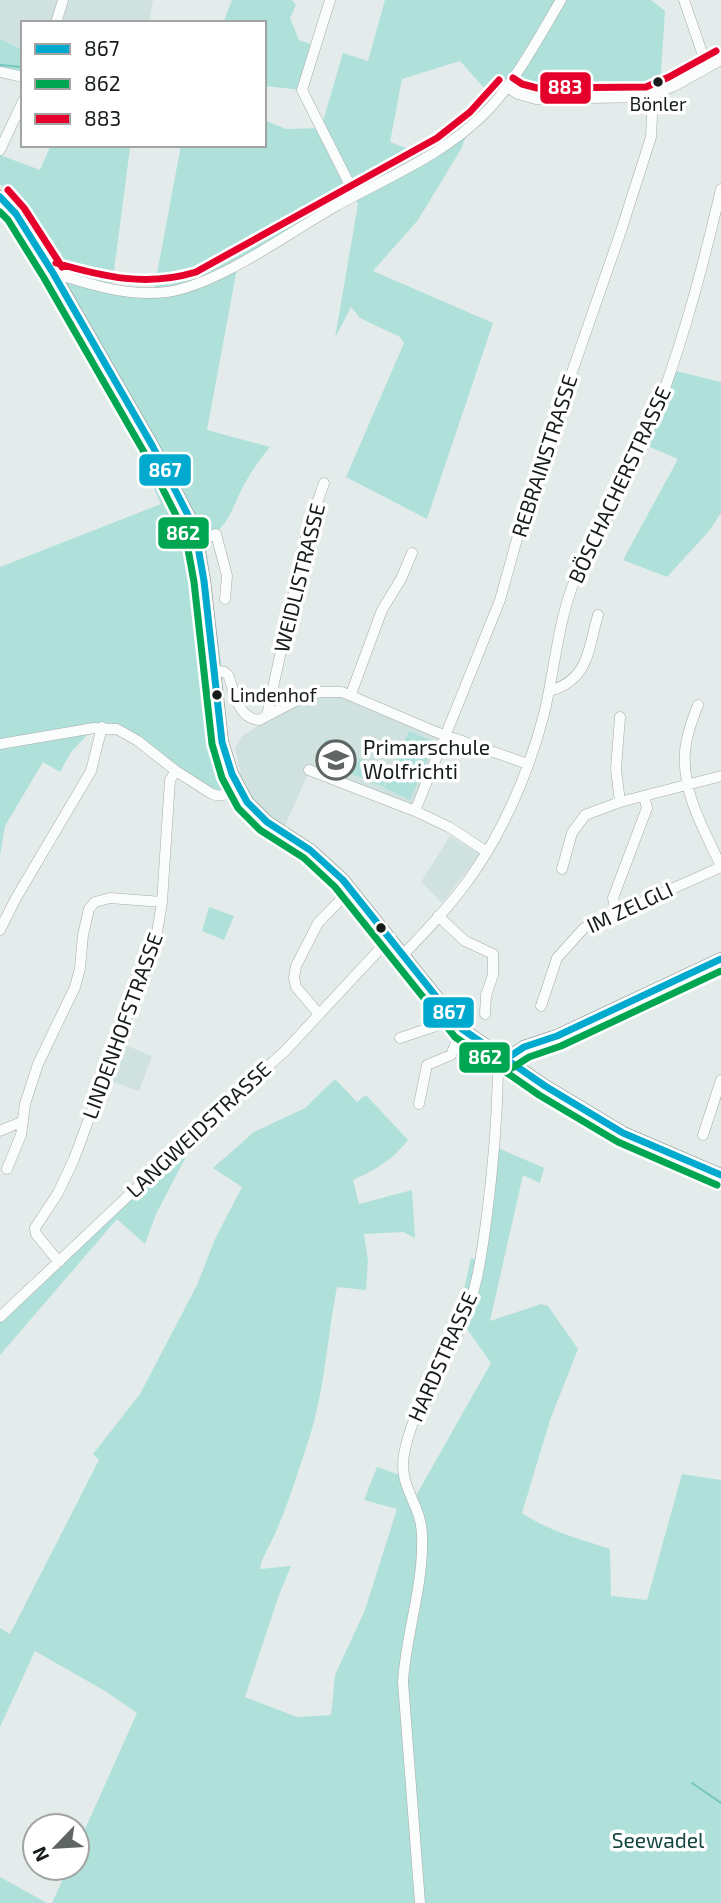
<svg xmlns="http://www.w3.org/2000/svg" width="721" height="1903" viewBox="0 0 721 1903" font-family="'Exo 2',sans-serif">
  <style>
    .built { fill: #d0e2df }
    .green { fill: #afe1da }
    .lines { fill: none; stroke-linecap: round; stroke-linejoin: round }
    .stream { stroke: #74c7bd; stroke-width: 2 }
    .minor-casing { stroke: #a5acab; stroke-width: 11 }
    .major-casing { stroke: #a5acab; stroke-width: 14 }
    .minor { stroke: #fbfcfc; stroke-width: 10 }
    .major { stroke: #fbfcfc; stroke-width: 12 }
    .bus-1-casing { stroke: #fff; stroke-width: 12 }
    .bus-2-casing { stroke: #fff; stroke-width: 12 }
    .bus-3-casing { stroke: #fff; stroke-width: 12 }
    .bus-1 { stroke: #00a9ce; stroke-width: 7 }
    .bus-2 { stroke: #00a651; stroke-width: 7 }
    .bus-3 { stroke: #e4002b; stroke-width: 7 }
    .bus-dot { fill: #161c1b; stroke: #fff; stroke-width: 2.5 }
    .labels { text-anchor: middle; stroke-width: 7; stroke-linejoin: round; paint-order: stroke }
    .bus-label { font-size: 19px; fill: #161c1b; stroke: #fff }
    .street-label { font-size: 21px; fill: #161c1b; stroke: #fff }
    .poi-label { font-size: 21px; fill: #161c1b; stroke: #fff; text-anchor: start }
    .park-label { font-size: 21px; fill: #144641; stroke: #fff }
    .line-badge { stroke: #fff; stroke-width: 2.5 }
    .badge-label { font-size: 19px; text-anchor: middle; font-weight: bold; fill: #fff }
  </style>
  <rect width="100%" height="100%" fill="#e3ecea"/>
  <path class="built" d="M0 0H153L149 23H23V50L0 39Z
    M328 691 445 735 415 811 310 770 282 832 267 822 232 774 240 770 235 748 242 736 261 724 267 715Z
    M450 836 480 854 442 903 421 882Z
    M118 1042 152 1056 139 1091 105 1079Z"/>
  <path class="green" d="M232 0H292L296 5 290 18 299 40 316 46 302 90 264 86V23H223Z
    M385 0H651L665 11 660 87 648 97 552 100 507 87 496 101 460 61 402 79 390 142 427 156 463 133 466 137 461 149 418 220 373 271 493 323 427 519 346 477 404 343 400 337 360 318 351 307 335 338 358 204 355 195 235 264 236 274 207 430 270 447C261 458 252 470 245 483 233 504 229 529 205 539L222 671 215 670 222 742 239 788 218 797 117 729 94 728 71 752 60 772 43 762 5 826 0 855V567L161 504 138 454 152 447 53 273 88 285 154 290 181 145H264V120L286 129 321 128 343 53 368 61Z
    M0 39 23 50V74L0 69Z
    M51 145H128L130 148 112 286 73 276 49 247 19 202 0 184V155L40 170Z
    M672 370 721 382V513L709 531 667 577 623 560 678 459 643 444Z
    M409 731 435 742 410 800 384 788Z
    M326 739 347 748 337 772 316 763Z
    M359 758 389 771 383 787 352 774Z
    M209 907 234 916 224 940 202 931Z
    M335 1079 357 1102 366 1095 408 1140C392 1160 376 1170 353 1180L359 1204 412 1190 415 1238 403 1232 364 1234 368 1261 366 1290 337 1287C327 1337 325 1390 309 1439 299 1469 286 1512 272 1540 267 1551 262 1557 260 1569L291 1566 279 1595 245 1697 297 1717 331 1715 335 1675 365 1610 397 1509 364 1500 377 1467 403 1476 413 1501 491 1363 462 1322 460 1307 471 1258 481 1260 496 1147 544 1168 540 1183 523 1175 490 1321 541 1304 548 1306 578 1349 550 1420 522 1513C548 1531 580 1539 610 1549L611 1596 647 1600 682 1474 721 1480V1903H52L68 1868H77V1847L137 1713 105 1691 35 1651 0 1727V1628L10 1634 99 1460 93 1454 140 1394 197 1285 215 1239 242 1187 213 1168 254 1132 305 1108Z
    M202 1126 156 1214 145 1244 117 1219 0 1355V1317Z
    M0 1877 47 1903H0Z"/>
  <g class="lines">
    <path class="stream" d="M0 65 21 67
      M692 1783 721 1803"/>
    <g class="minor-casing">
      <path id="minor" d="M330 0 302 90 355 195
        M684 0 707 67
        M56 23 63 0
        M0 72 23 77
        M507 87 518 94 536 99 648 97 674 86 721 60
        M0 150 23 101
        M53 273C90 284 127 297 167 292 218 285 290 232 336 206 387 177 442 156 484 114 513 86 540 35 561 0
        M197 541 216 534 227 576 225 599
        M214 670 224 672 228 675C235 692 237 718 259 720L307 695 321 692H342L436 732 528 764
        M549 691C589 680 588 650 598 615
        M351 694 382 610 401 579 412 553
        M698 705C692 720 686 736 685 752 682 793 704 830 721 866
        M267 715 307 532 324 483
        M0 744 94 728 117 729 138 741 176 771 212 794C222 798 230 793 239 788
        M309 770 415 811 449 827 487 852
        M620 802 616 769 620 717
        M415 811 500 600 529 496 621 231 651 137 652 116 648 97
        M562 869 572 833 585 815 620 802 721 776
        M616 913 613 898 647 808 644 796
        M438 916 465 941 493 954V975L486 995 485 1014
        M0 930 16 898 91 771 102 727
        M404 954C426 931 449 907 467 882 503 833 529 772 544 714 554 673 557 630 571 590 589 538 622 493 644 443 678 361 701 275 721 189
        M541 1006 557 958 584 928 721 867
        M318 1013 296 987 294 978 296 966 318 923 351 889
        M400 1038 433 1027 452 1017
        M419 1104 427 1065 451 1055 462 1029
        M0 1131 21 1122
        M703 1135 721 1080
        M7 1169 21 1135 25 1104 38 1064 75 987 80 968 83 935 89 909 95 902 110 898 162 902
        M59 1262 36 1234 35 1228 58 1193 74 1159 156 939 162 902 170 780 176 771
        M0 1317 202 1126 286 1050 391 937
        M420 1903 403 1682C406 1633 424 1585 422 1535 421 1501 396 1487 405 1449 416 1401 445 1363 464 1319 478 1286 482 1251 487 1215 493 1168 497 1121 498 1073L500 1066 506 1059"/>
    </g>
    <g class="major-casing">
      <path id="major" d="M0 197 16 214 53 273 153 447 190 519 197 541 204 581 222 742 232 774 247 802 267 822 310 850 343 880 462 1029 545 1086 623 1133 721 1175
        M506 1059 524 1047 557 1036 721 959"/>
    </g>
    <use href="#minor" class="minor"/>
    <use href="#major" class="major"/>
    <g class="bus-1-casing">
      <path id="bus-1" d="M0 197 16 214 53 273 153 447 190 519 197 541 204 581 222 742 232 774 247 802 267 822 310 850 343 880 462 1029 545 1086 623 1133 721 1175
        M506 1059 524 1047 557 1036 721 959"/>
    </g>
    <g class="bus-2-casing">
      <path id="bus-2" d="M0 212 8 220 44 278 144 452 180 523 187 544 194 582 212 744 222 778 238 808 260 830 304 858 335 887 455 1037 539 1095 618 1142 717 1185
        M512 1068 529 1057 561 1046 721 971"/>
    </g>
    <g class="bus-3-casing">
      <path id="bus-3" d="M513 78 522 84 537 88 646 87 669 77 716 51
        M8 190 24 208 62 267
        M56 263C104 277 147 287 196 272L437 138 470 112 499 80"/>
    </g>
    <use href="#bus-1" class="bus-1"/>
    <use href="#bus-2" class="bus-2"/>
    <use href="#bus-3" class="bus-3"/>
  </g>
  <defs>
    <g id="school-ring" transform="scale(2.0125)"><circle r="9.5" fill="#fff" stroke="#5e6563" stroke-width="1.5"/><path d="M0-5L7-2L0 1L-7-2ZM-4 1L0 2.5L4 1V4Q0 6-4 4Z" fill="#5e6563"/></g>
  </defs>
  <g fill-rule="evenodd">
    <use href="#school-ring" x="336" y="760"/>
  </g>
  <g class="bus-dot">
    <circle cx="658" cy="82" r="6"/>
    <circle cx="217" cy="695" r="6"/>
    <circle cx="381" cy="928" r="6"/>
  </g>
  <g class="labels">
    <g class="bus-label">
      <text x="658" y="111">Bönler</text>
      <text x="230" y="702" text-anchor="start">Lindenhof</text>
    </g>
    <g class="street-label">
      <text transform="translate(545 456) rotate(-72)" y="7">REBRAINSTRASSE</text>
      <text transform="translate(620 485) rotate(-65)" y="7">BÖSCHACHERSTRASSE</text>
      <text transform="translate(300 578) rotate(-76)" y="7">WEIDLISTRASSE</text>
      <text transform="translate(630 908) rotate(-25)" y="7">IM ZELGLI</text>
      <text transform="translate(123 1026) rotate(-70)" y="7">LINDENHOFSTRASSE</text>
      <text transform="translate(199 1130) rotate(-43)" y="7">LANGWEIDSTRASSE</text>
      <text transform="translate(443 1357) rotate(-66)" y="7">HARDSTRASSE</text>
    </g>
    <g class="poi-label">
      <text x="363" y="755">Primarschule<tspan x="363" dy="24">Wolfrichti</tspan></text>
    </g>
    <g class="park-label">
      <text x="658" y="1848">Seewadel</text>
    </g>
  </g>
  <g class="line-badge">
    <rect x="539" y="71" width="53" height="34" rx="7" fill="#e4002b"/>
    <rect x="138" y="453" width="54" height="34" rx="7" fill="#00a9ce"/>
    <rect x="157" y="516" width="53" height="34" rx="7" fill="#00a651"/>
    <rect x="422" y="996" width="53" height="33" rx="7" fill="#00a9ce"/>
    <rect x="458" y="1041" width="53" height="33" rx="7" fill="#00a651"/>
  </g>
  <g class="badge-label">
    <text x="565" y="94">883</text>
    <text x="165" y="477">867</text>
    <text x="183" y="540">862</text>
    <text x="449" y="1019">867</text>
    <text x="485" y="1064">862</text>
  </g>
  <rect x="21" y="21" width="245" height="126" fill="#ffffff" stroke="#a2a4a4" stroke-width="2"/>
  <rect x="35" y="44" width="35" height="10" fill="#00a9ce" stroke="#a2a4a4" stroke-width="2"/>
  <text x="84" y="56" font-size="21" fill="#161c1b">867</text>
  <rect x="35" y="79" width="35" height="10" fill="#00a651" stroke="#a2a4a4" stroke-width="2"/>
  <text x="84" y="91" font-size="21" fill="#161c1b">862</text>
  <rect x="35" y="114" width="35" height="10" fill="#e4002b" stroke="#a2a4a4" stroke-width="2"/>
  <text x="84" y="126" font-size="21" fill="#161c1b">883</text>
  <g transform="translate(56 1847) rotate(245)"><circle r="33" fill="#ffffff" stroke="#a2a4a4" stroke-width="2"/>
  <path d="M0-5L12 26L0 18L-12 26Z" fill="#5e6563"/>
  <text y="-10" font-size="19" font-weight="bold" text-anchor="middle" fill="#161c1b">N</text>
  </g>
</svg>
